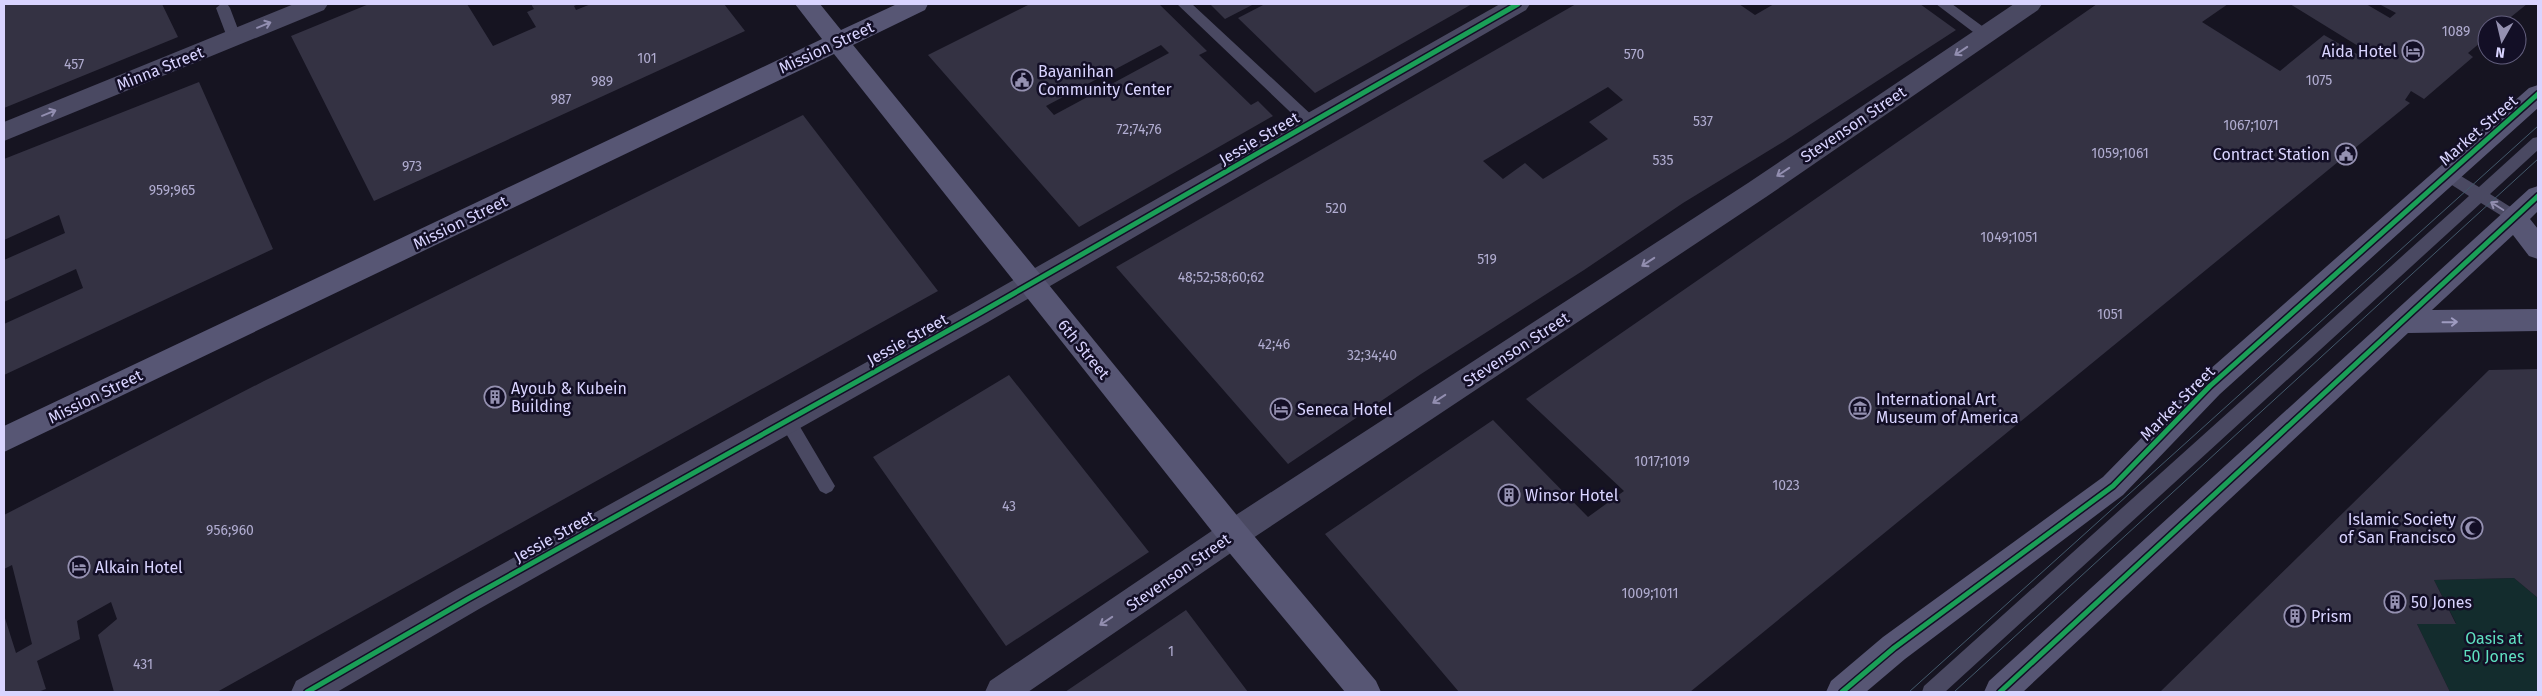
<svg xmlns="http://www.w3.org/2000/svg" width="2542" height="696" viewBox="0 0 2542 696" font-family="'Fira Sans',sans-serif">
  <style>
    .green { fill: #132c2d }
    .building { fill: #343243; fill-rule: evenodd }
    .lines { fill: none; stroke-linecap: round; stroke-linejoin: round }
    .lane { fill: #4a4962; fill-rule: evenodd }
    .street { fill: #4a4962; fill-rule: evenodd }
    .secondary { fill: #575674; fill-rule: evenodd }
    .tram { stroke: #43596b; stroke-width: 1 }
    .cycleway-casing { stroke: #130f26; stroke-width: 8 }
    .cycleway { stroke: #1a9f57; stroke-width: 5 }
    .oneway { stroke: #928eb0 }
    .oneway2 { stroke: #9e9bc0 }
    .labels { text-anchor: middle; stroke-width: 5; stroke-linejoin: round; paint-order: stroke }
    .number-label { font-size: 14px; fill: #b0acd0 }
    .street-label { font-size: 16px; fill: #d9d4ff; stroke: #130f26 }
    .poi-label { font-size: 16px; fill: #d9d4ff; stroke: #130f26; text-anchor: start }
    .park-label { font-size: 16px; fill: #5fe0c0; stroke: #130f26 }
  </style>
  <rect width="100%" height="100%" fill="#161421"/>
  <path class="green" d="M2514 578 2538 598V692H2450L2417 624 2456 623 2434 580Z"/>
  <path class="building" d="M4 4H162L178 37 4 108Z
    M369 4H467L493 46 536 27 527 12 534 9 531 4H578L574 6 576 10 591 4H724L745 31 374 201 291 36Z
    M1030 4H1159L1207 51 1199 55 1251 105 1258 101 1273 116 1079 227 928 55ZM1161 45 1169 53 1054 115 1046 106Z
    M1210 4H1254L1225 19Z
    M1265 4H1472L1315 93 1238 18Z
    M1576 4H1739L1755 15 1774 4H1920L1956 30 1783 142 1683 203 1584 270 1421 374 1288 464 1116 267ZM1608 87 1623 100 1589 122 1608 139 1543 179 1525 163 1503 179 1483 161Z
    M2097 4H2228L2202 22 2280 71 2324 35 2357 54 2363 49 2290 4H2366L2390 18 2396 13 2379 4H2527L2501 25H2487V37L2468 53 2473 57 2424 99 2411 91 2405 100 2410 103 1690 692H1459L1325 534 1493 420 1588 517 1624 491 1526 399Z
    M199 82 273 249 4 375V324L83 288 76 269 4 302V260L65 233 59 215 4 240V159Z
    M803 115 938 291 217 692H114L98 635 117 619 111 602 77 621 80 639 37 661 46 689 38 692H4V615L16 653 32 644 12 565 4 569V515L264 381Z
    M2538 369V598L2514 578 2434 580 2456 624H2417L2450 692H2160L2489 370Z
    M1009 375 1149 552 1006 646 873 457Z
    M1186 610 1248 692H1065Z"/>
  <g class="lines">
    <path class="lane" d="M221 4 228 5 230 8 241 37 239 41 234 42 227 37 216 8Z
      M1177 4H1192L1316 119 1318 123 1316 127H1306Z
      M1936 4H1952L1993 34 1986 39 1981 38Z
      M2538 137V150L2490 194 2520 213 2523 217 2520 221H2510L2481 203 1945 692H1922L1924 686 2469 196 2441 178 2439 174 2441 170H2451L2479 187 2533 138Z
      M787 413 793 415 832 481 835 486 832 491 826 494 820 491 781 425 779 420 781 415Z"/>
    <path class="street" d="M294 4H328L324 10 4 141V122Z
      M1500 4H1530L1526 10 988 322 479 609 337 692H291L296 681 457 589 968 306Z
      M2014 4H2042L2038 10 1766 197 1244 544 1028 692H985L990 681 1222 524 1748 183Z"/>
    <path class="secondary" d="M795 4H820L841 30 897 4H928L925 10 853 45 1244 524 1376 681 1381 692H1345L1222 544 834 54 4 452V426L822 39Z
      M2538 85V108L2220 394 2123 495 1905 659 1866 692H1826L1831 681 1883 637 2103 477 2200 378 2529 88Z
      M2538 186V211L2530 219 2538 229V259L2529 256 2513 235 2432 310 2538 309V331L2408 333 2023 692H1984L1989 681 2529 189Z"/>
    <path class="tram" d="M1909 692 2538 126
      M1954 692 2538 159"/>
    <g class="cycleway-casing">
      <path id="cycleway" d="M307 692 468 599 978 314 1518 4
        M1842 692 1894 648 2113 486 2210 386 2538 94
        M2000 692 2538 196"/>
    </g>
    <use href="#cycleway" class="cycleway"/>
  </g>
  <defs><path id="oneway-shaft" d="M-6 0H5M1.5-3L5.5 0L1.5 3" fill="none" stroke-width="1.6" stroke-linecap="round" stroke-linejoin="round" transform="scale(1.25)"/></defs>
  <g class="oneway">
    <use href="#oneway-shaft" transform="translate(264 25) rotate(-22)"/>
    <use href="#oneway-shaft" transform="translate(1961 51) rotate(146)"/>
    <use href="#oneway-shaft" transform="translate(49 113) rotate(-22)"/>
    <use href="#oneway-shaft" transform="translate(1783 172) rotate(146)"/>
    <use href="#oneway-shaft" transform="translate(2497 206) rotate(-148)"/>
    <use href="#oneway-shaft" transform="translate(1648 262) rotate(147)"/>
    <use href="#oneway-shaft" transform="translate(1439 399) rotate(147)"/>
    <use href="#oneway-shaft" transform="translate(1106 621) rotate(146)"/>
  </g>
  <use class="oneway2" href="#oneway-shaft" transform="translate(2450 322) rotate(-1)"/>
  <defs>
    <g id="hotel-ring" transform="scale(1.125)"><circle r="9.5" fill="#130f26" stroke="#9591b1" stroke-width="1.5"/><path d="M-6-4.5h1.5V1H6V5H4.5V3h-9V5H-6ZM-4 0a1.8 1.8 0 1 1 3.6 0ZM.5 0V-2.5h3Q6-2.5 6 0Z" fill="#9591b1"/></g>
    <g id="civic-ring" transform="scale(1.125)"><circle r="9.5" fill="#130f26" stroke="#9591b1" stroke-width="1.5"/><path d="M-.6-6.5H3V-4.5H.6V-3L4-1V1h2V6H-6V1h2V-1L-.6-3ZM-1.2 2.5V6h2.4V2.5Z" fill="#9591b1"/></g>
    <g id="building-ring" transform="scale(1.125)"><circle r="9.5" fill="#130f26" stroke="#9591b1" stroke-width="1.5"/><path d="M-4-6H4V6H1V3H-1V6H-4ZM-2.5-4.3h1.7v1.8h-1.7ZM.8-4.3h1.7v1.8H.8ZM-2.5-1h1.7V.8h-1.7ZM.8-1h1.7V.8H.8Z" fill="#9591b1"/></g>
    <g id="museum-ring" transform="scale(1.125)"><circle r="9.5" fill="#130f26" stroke="#9591b1" stroke-width="1.5"/><path d="M0-6L6-3V-2H-6V-3ZM-5-1h2V3h-2ZM-1-1h2V3h-2ZM3-1h2V3H3ZM-6 4H6V6H-6Z" fill="#9591b1"/></g>
    <g id="mosque-ring" transform="scale(1.125)"><circle r="9.5" fill="#130f26" stroke="#9591b1" stroke-width="1.5"/><path d="M3.5-4.9A6 6 0 1 0 3.5 4.9A5 5 0 1 1 3.5-4.9Z" fill="#9591b1"/></g>
  </defs>
  <g fill-rule="evenodd">
    <use href="#hotel-ring" x="2413" y="51"/>
    <use href="#civic-ring" x="1022" y="80"/>
    <use href="#civic-ring" x="2346" y="154"/>
    <use href="#building-ring" x="495" y="397"/>
    <use href="#museum-ring" x="1860" y="408"/>
    <use href="#hotel-ring" x="1281" y="409"/>
    <use href="#building-ring" x="1509" y="495"/>
    <use href="#mosque-ring" x="2472" y="528"/>
    <use href="#hotel-ring" x="79" y="567"/>
    <use href="#building-ring" x="2395" y="602"/>
    <use href="#building-ring" x="2295" y="616"/>
  </g>
  <g class="labels">
    <g class="number-label">
      <text x="2456" y="36">1089</text>
      <text x="1634" y="59">570</text>
      <text x="647" y="63">101</text>
      <text x="74" y="69">457</text>
      <text x="2319" y="85">1075</text>
      <text x="602" y="86">989</text>
      <text x="561" y="104">987</text>
      <text x="1703" y="126">537</text>
      <text x="2251" y="130">1067;1071</text>
      <text x="1139" y="134">72;74;76</text>
      <text x="2120" y="158">1059;1061</text>
      <text x="1663" y="165">535</text>
      <text x="412" y="171">973</text>
      <text x="172" y="195">959;965</text>
      <text x="1336" y="213">520</text>
      <text x="2009" y="242">1049;1051</text>
      <text x="1487" y="264">519</text>
      <text x="1221" y="282">48;52;58;60;62</text>
      <text x="2110" y="319">1051</text>
      <text x="1274" y="349">42;46</text>
      <text x="1372" y="360">32;34;40</text>
      <text x="1662" y="466">1017;1019</text>
      <text x="1786" y="490">1023</text>
      <text x="1009" y="511">43</text>
      <text x="230" y="535">956;960</text>
      <text x="1650" y="598">1009;1011</text>
      <text x="1171" y="656">1</text>
      <text x="143" y="669">431</text>
    </g>
    <g class="street-label">
      <text transform="translate(826 47) rotate(-25)" y="6">Mission Street</text>
      <text transform="translate(160 68) rotate(-22)" y="6">Minna Street</text>
      <text transform="translate(1853 124) rotate(-34)" y="6">Stevenson Street</text>
      <text transform="translate(2478 130) rotate(-41)" y="6">Market Street</text>
      <text transform="translate(1259 138) rotate(-30)" y="6">Jessie Street</text>
      <text transform="translate(460 222) rotate(-26)" y="6">Mission Street</text>
      <text transform="translate(907 339) rotate(-29)" y="6">Jessie Street</text>
      <text transform="translate(1084 349) rotate(51)" y="6">6th Street</text>
      <text transform="translate(1516 349) rotate(-33)" y="6">Stevenson Street</text>
      <text transform="translate(95 396) rotate(-26)" y="6">Mission Street</text>
      <text transform="translate(2177 403) rotate(-45)" y="6">Market Street</text>
      <text transform="translate(554 536) rotate(-29)" y="6">Jessie Street</text>
      <text transform="translate(1178 572) rotate(-35)" y="6">Stevenson Street</text>
    </g>
    <g class="poi-label">
      <text x="2397" y="57" text-anchor="end">Aida Hotel</text>
      <text x="1038" y="77">Bayanihan<tspan x="1038" dy="18">Community Center</tspan></text>
      <text x="2330" y="160" text-anchor="end">Contract Station</text>
      <text x="511" y="394">Ayoub &amp; Kubein<tspan x="511" dy="18">Building</tspan></text>
      <text x="1876" y="405">International Art<tspan x="1876" dy="18">Museum of America</tspan></text>
      <text x="1297" y="415">Seneca Hotel</text>
      <text x="1525" y="501">Winsor Hotel</text>
      <text x="2456" y="525" text-anchor="end">Islamic Society<tspan x="2456" dy="18">of San Francisco</tspan></text>
      <text x="95" y="573">Alkain Hotel</text>
      <text x="2411" y="608">50 Jones</text>
      <text x="2311" y="622">Prism</text>
    </g>
    <g class="park-label">
      <text x="2494" y="644">Oasis at<tspan x="2494" dy="18">50 Jones</tspan></text>
    </g>
  </g>
  <rect width="2542" height="696" fill="none" stroke="#d9d4ff" stroke-width="10"/>
  <g transform="translate(2502 40) rotate(188)"><circle r="24" fill="#130f26" stroke="#625e7d"/>
  <path d="M0-4L9 19L0 12L-9 19Z" fill="#9591b1"/>
  <text y="-8" font-size="14" font-weight="bold" text-anchor="middle" fill="#d9d4ff">N</text>
  </g>
</svg>
